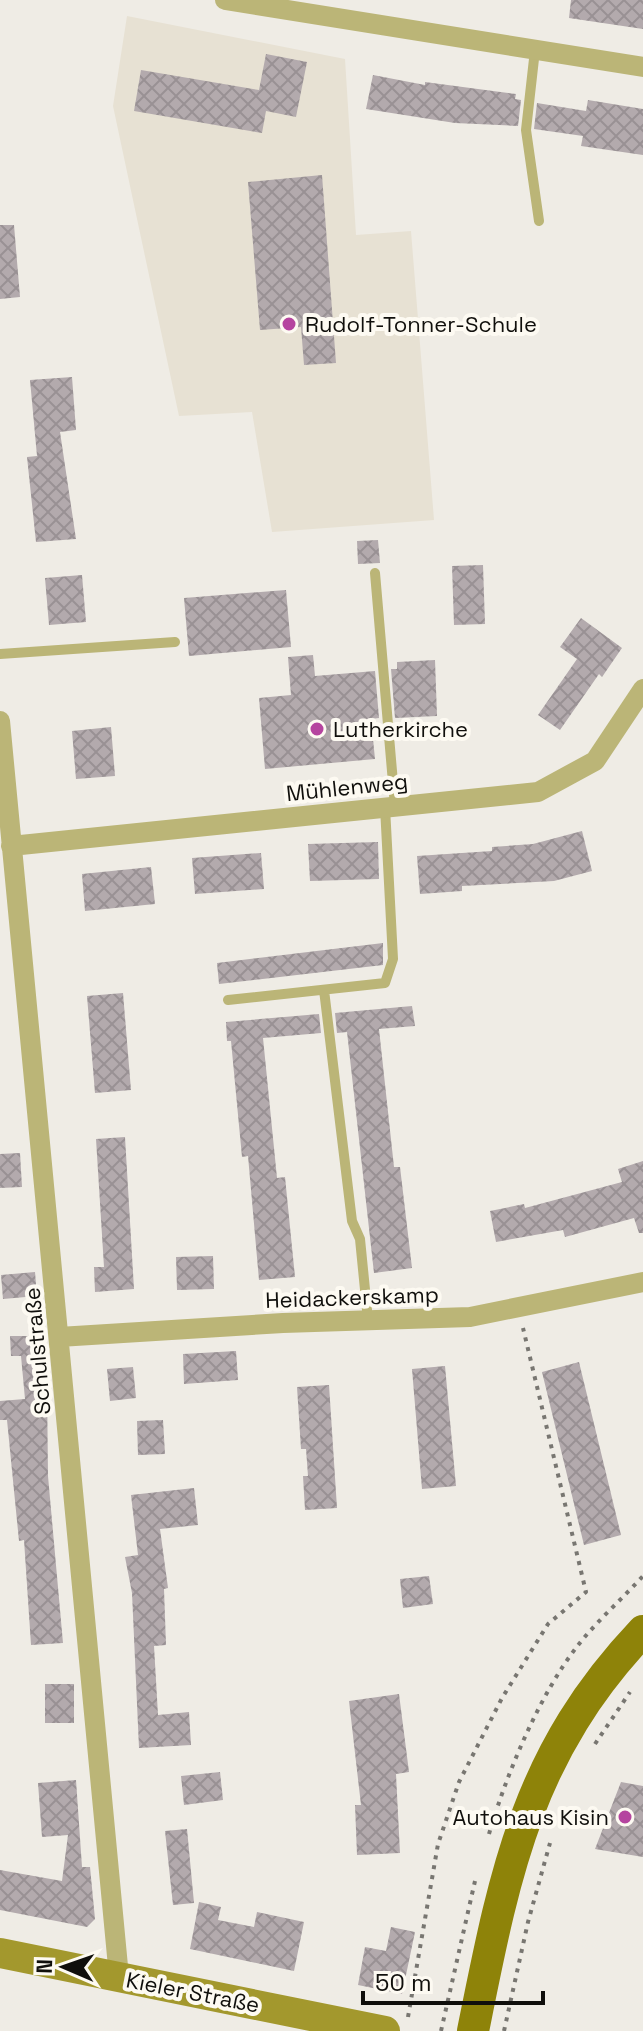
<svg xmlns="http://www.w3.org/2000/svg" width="643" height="2031" viewBox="0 0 643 2031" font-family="'Space Grotesk',sans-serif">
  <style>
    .built { fill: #e7e1d3 }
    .building { fill: url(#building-cross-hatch) }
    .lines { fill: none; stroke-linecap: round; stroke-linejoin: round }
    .path { stroke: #787671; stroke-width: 4; stroke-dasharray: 4 6; stroke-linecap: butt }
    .service { stroke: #bbb577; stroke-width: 10 }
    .minor { stroke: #bbb577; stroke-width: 20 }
    .secondary { stroke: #a3982d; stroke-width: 30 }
    .primary { stroke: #8e8309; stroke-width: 32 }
    .poi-dot { fill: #b5449f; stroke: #fdfaf2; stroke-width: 3 }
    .labels { text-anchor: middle; stroke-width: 8; stroke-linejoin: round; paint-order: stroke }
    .poi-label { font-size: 22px; fill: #100f0c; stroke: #fdfaf2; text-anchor: start }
    .street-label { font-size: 22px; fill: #100f0c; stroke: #fdfaf2 }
  </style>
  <defs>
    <pattern id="building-cross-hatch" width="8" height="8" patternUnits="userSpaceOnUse" patternTransform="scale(2)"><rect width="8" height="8" fill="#b3aaad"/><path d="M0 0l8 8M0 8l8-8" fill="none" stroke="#999194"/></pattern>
  </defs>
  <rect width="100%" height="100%" fill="#efece5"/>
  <path class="built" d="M127 16 345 59 356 235 411 231 434 520 272 532 252 412 179 416 113 106Z"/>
  <path class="building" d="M571 0H643V29L569 18Z
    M266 54 307 62 296 117 266 111 262 133 134 111 141 70 259 90Z
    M373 75 425 85V82L516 94 515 99 521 100 518 126 455 123 366 109Z
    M588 100 643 109V155L581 146 583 136 534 129 537 103 586 111Z
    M322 175 336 363 304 365 301 327 260 330 248 182Z
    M0 225H14L20 297 0 299Z
    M72 377 76 430 60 432 76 539 36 542 27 457 37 456 30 380Z
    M378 540 380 563 358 564 357 541Z
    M483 565 485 624 454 625 452 566Z
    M82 575 86 622 49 625 45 578Z
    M286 590 291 647 189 656 184 598Z
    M581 618 622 648 602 677 599 674 560 730 538 715 577 659 560 647Z
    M313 655 315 676 375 671 379 718 371 719 375 759 265 769 259 698 291 695 288 657Z
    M435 660 437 716 395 718 391 669H397V662Z
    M111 727 115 776 76 779 72 731Z
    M582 831 592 871 554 881 462 886V891L420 894 417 856 492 851V847L533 844Z
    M378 842 379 879 310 881 308 844Z
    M261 853 264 889 195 894 192 858Z
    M151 867 155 904 85 911 82 874Z
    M383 943V965L219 984 217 963Z
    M123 993 131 1090 95 1093 87 996Z
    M412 1006 415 1026 379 1029 394 1167H400L412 1268 374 1273 347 1032 337 1033 335 1013Z
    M319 1014 321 1033 263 1038 277 1178 285 1177 295 1277 259 1280 248 1156 242 1157 231 1041H227L226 1022Z
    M125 1137 134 1289 95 1292 94 1267H104L96 1139Z
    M20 1153 22 1187 0 1188V1154Z
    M643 1161V1233H639L634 1218 565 1237 563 1230 496 1242 490 1211 524 1204 525 1208 622 1182 618 1169Z
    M213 1256 214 1289 177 1290 176 1257Z
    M35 1272 37 1296 3 1299 1 1275Z
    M10 1336H39L41 1383H47L48 1476 63 1643 31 1645 24 1540 19 1541 7 1420H0V1401L25 1399 21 1356H11Z
    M236 1351 238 1380 184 1384 183 1354Z
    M579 1362 621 1535 584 1545 542 1372Z
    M445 1366 456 1486 422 1489 412 1369Z
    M133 1367 136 1398 110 1401 107 1369Z
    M329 1385 337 1508 305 1510 303 1476H308L306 1449H301L297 1387Z
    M163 1420 165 1454 138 1455 137 1421Z
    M194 1488 198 1525 160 1529 168 1588 164 1589 166 1645 154 1646 158 1715 189 1712 191 1745 139 1748 132 1593 125 1557 138 1555 131 1495Z
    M429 1576 433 1604 403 1608 400 1579Z
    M45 1684H74V1723H45Z
    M399 1694 409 1772 396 1774 400 1853 357 1855 355 1805H361L349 1701Z
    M220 1772 223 1800 184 1805 181 1776Z
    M76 1780 82 1867H90L95 1919 87 1927 0 1910V1870L62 1881 68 1835 42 1837 38 1783Z
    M621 1782 643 1786V1857L595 1849Z
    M187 1829 194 1903 173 1905 165 1831Z
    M199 1902 221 1907 218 1920 254 1927 257 1912 304 1922 294 1971 190 1949Z
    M391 1927 415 1932 402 1994 358 1985 365 1947 386 1951Z"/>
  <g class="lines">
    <path class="path" d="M595 1744 630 1692
      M489 1834C506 1775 540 1693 579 1644 598 1620 622 1599 643 1576
      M408 2017 438 1844 459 1782 502 1698 548 1624 586 1592 523 1328
      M441 2031 475 1881
      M504 2031 528 1922 550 1843"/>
    <path class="service" d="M535 50 526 130 539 221
      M375 573 395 806
      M0 654 175 642
      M324 990 352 1221 360 1239 368 1320
      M228 1000 385 983 393 959 385 807"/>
    <path class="minor" d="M225 0 643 67
      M0 721 119 1977
      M11 846 538 792 595 761 643 689
      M59 1337 283 1323 470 1317 643 1282"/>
    <path class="secondary" d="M0 1953 385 2031"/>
    <path class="primary" d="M473 2031C505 1872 527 1753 643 1631"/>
  </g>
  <g class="poi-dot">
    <circle cx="289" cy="324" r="8"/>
    <circle cx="317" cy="729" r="8"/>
    <circle cx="625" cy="1817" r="8"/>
  </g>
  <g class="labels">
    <g class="poi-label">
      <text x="305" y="332">Rudolf-Tonner-Schule</text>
      <text x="333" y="737">Lutherkirche</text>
      <text x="609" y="1825" text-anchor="end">Autohaus Kisin</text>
    </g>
    <g class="street-label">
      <text transform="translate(347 787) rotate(-6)" y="8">Mühlenweg</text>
      <text transform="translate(352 1297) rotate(-2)" y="8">Heidackerskamp</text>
      <text transform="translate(37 1351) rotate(-95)" y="8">Schulstraße</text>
      <text transform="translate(193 1992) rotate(11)" y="8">Kieler Straße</text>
    </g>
  </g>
  <g transform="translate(64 1967) rotate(272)" stroke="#fdfaf2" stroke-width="6" paint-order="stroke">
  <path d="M0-6L14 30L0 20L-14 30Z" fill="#100f0c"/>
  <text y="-12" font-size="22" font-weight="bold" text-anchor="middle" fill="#100f0c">N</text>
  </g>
  <path d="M363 1991v12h180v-12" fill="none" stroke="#100f0c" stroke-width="4"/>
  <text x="375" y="1991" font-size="24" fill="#100f0c" stroke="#fdfaf2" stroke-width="6" paint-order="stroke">50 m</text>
</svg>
